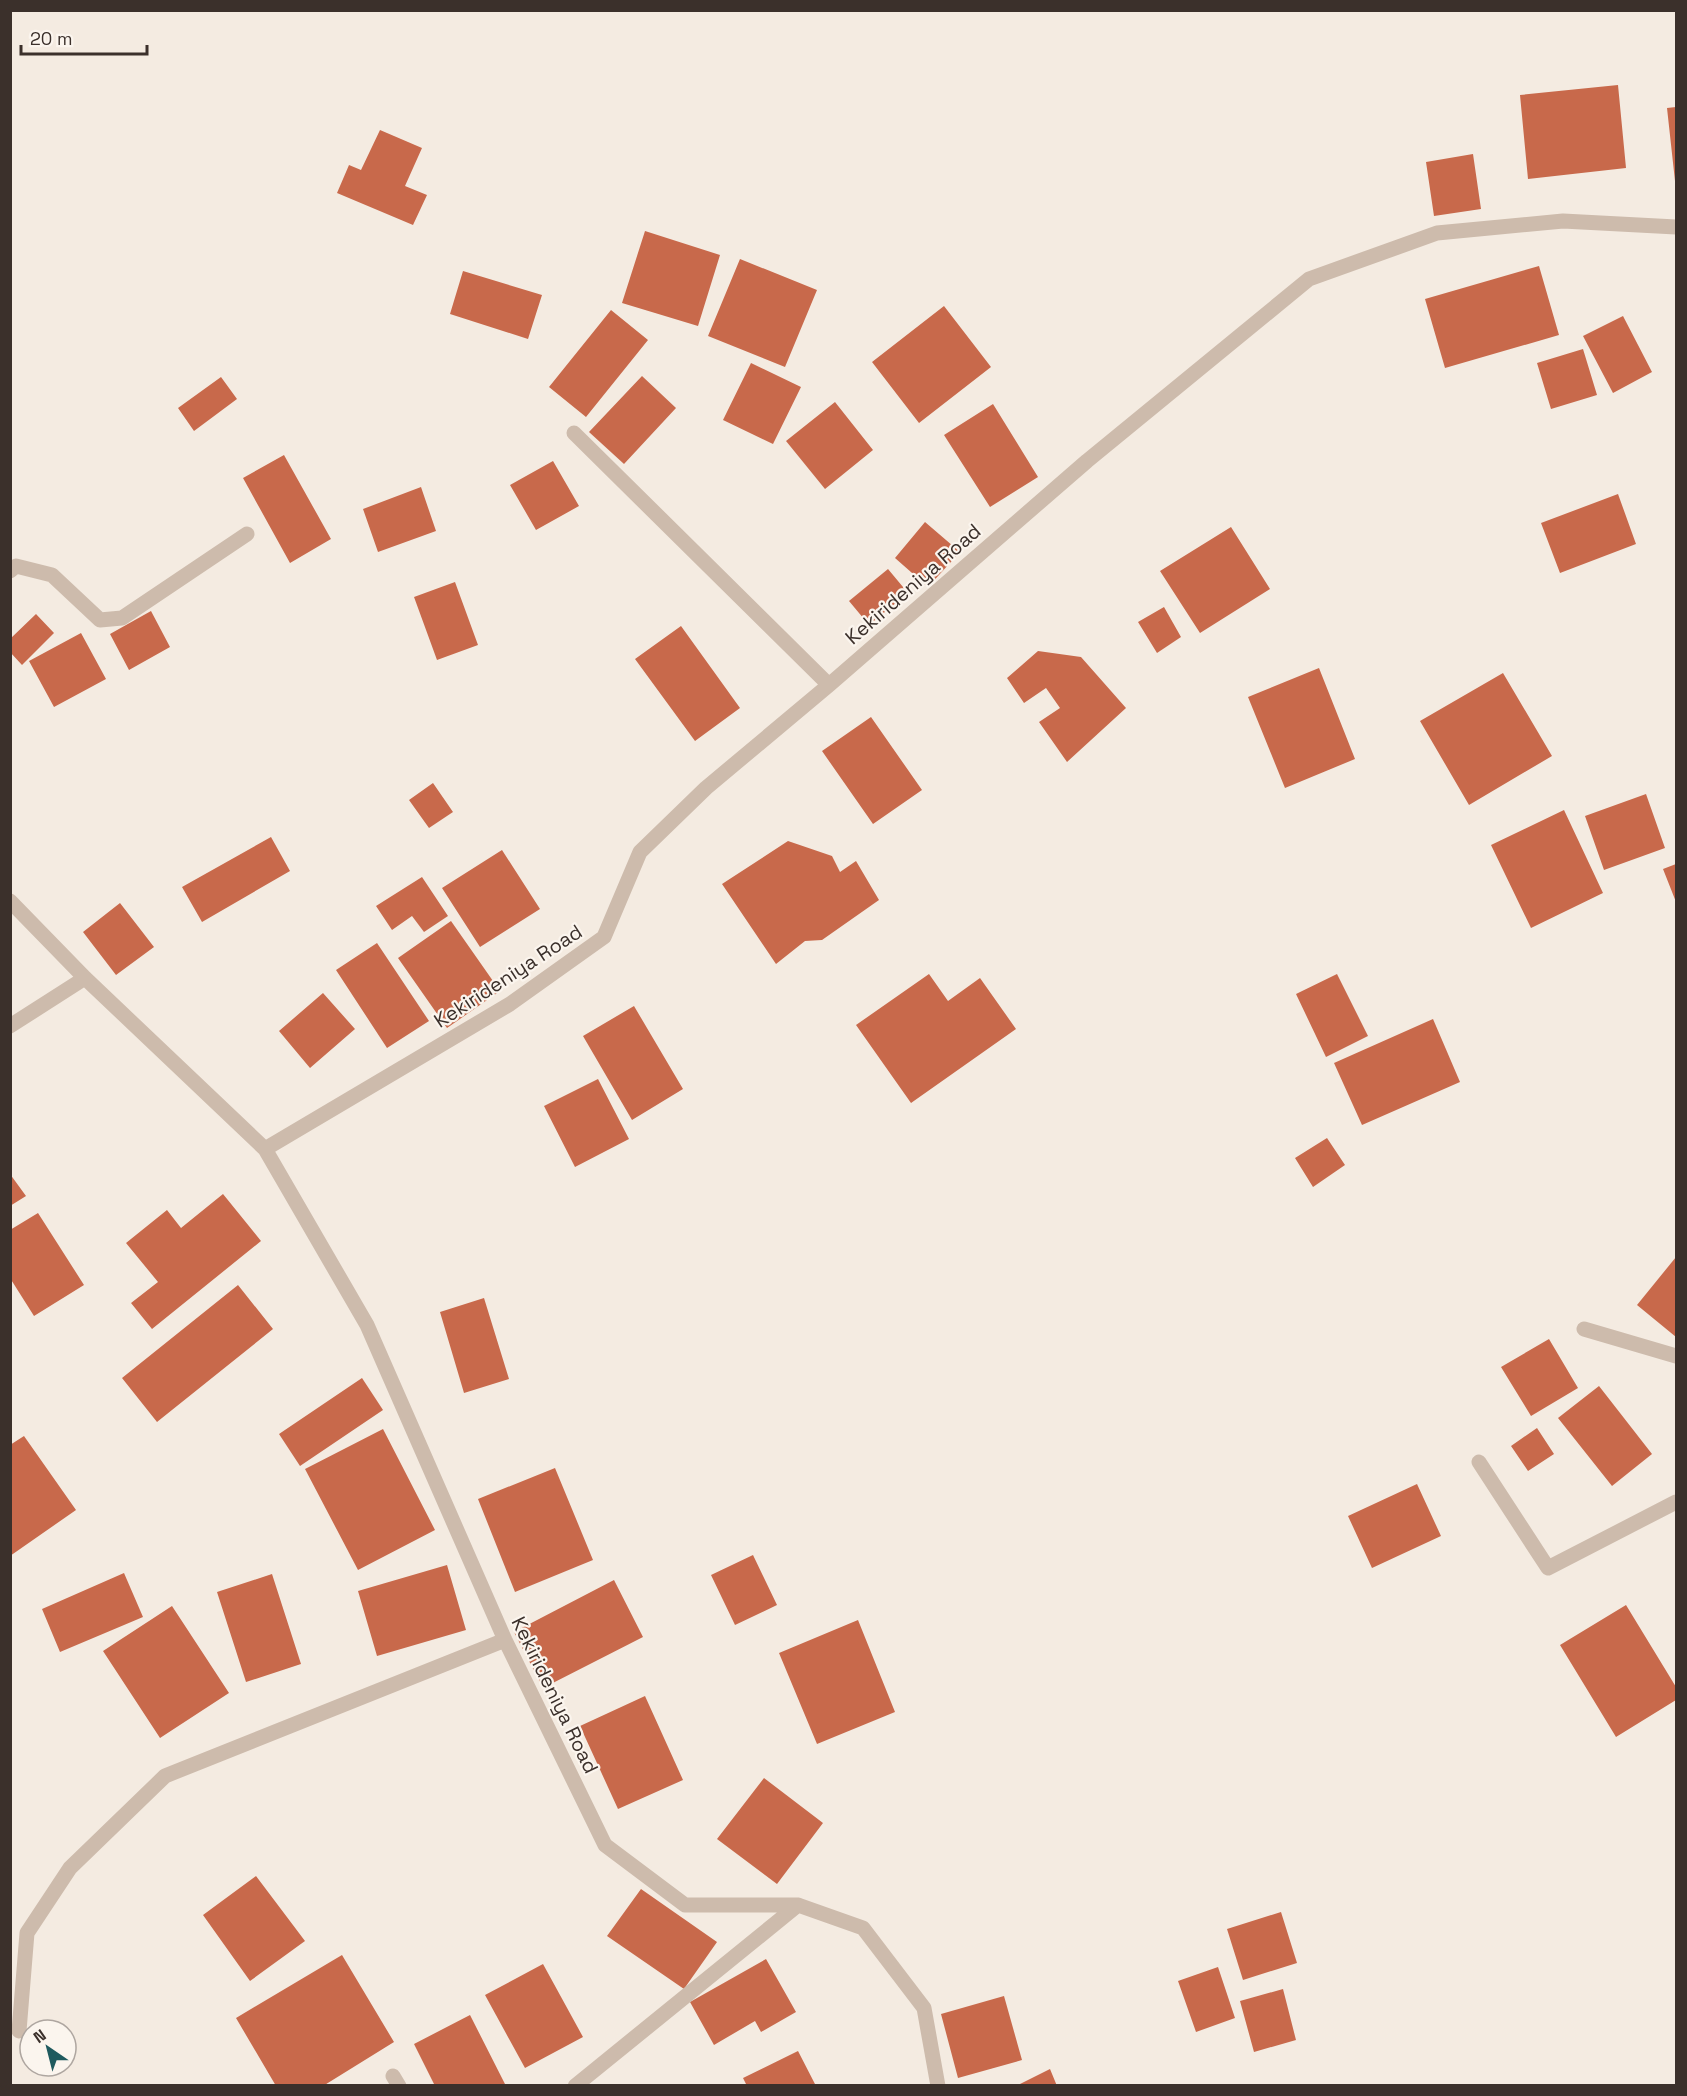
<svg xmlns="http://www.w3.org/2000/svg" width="1687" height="2096" viewBox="0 0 1687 2096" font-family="'Space Grotesk',sans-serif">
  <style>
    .building { fill: #c8694b }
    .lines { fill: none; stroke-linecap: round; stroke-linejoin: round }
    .street { stroke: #cdbbac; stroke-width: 15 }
    .labels { text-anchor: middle; stroke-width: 4.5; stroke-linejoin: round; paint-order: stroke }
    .street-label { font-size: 20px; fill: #3b302b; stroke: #fbf5ee }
  </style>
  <rect width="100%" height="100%" fill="#f4ebe1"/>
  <path class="building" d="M1618 85 1626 168 1528 179 1520 95Z
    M1676 107V180L1675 181 1667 108Z
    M380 130 422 148 405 186 427 195 413 225 337 193 349 165 361 170Z
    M1473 154 1481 209 1434 216 1426 162Z
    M645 231 720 255 698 326 622 303Z
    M740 259 817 290 785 367 708 336Z
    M1539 266 1559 335 1445 368 1425 299Z
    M463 271 542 295 528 339 450 314Z
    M944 306 991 367 919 423 872 362Z
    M611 310 648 340 586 417 549 387Z
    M1623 316 1652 372 1613 393 1583 336Z
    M1583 349 1597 395 1551 409 1537 363Z
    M751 363 801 387 773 444 723 420Z
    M642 376 676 408 624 464 589 432Z
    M221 377 237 399 194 431 178 408Z
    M835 402 873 450 825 489 786 441Z
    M993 404 1038 477 990 507 944 435Z
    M284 455 331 539 290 563 243 478Z
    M553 461 579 506 536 530 510 485Z
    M421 487 436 531 378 552 363 509Z
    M1618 494 1636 544 1560 573 1541 523Z
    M925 522 960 552 928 587 895 558Z
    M1231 527 1270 589 1200 633 1160 571Z
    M888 569 908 593 869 625 849 601Z
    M455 582 478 645 437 660 414 597Z
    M1164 607 1181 637 1157 653 1138 622Z
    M151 611 170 647 129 670 110 634Z
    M36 614 54 633 22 665 10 652V639Z
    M681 626 740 708 695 741 635 659Z
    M81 633 106 679 54 707 29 661Z
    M1038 651 1081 657 1126 708 1067 762 1039 722 1060 708 1046 688 1024 703 1007 678Z
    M1319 668 1355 759 1285 788 1248 697Z
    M1503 673 1552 756 1469 805 1420 721Z
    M871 717 922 790 873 824 822 751Z
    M433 783 453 812 429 828 409 800Z
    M1646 794 1665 848 1604 870 1585 816Z
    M1564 810 1603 893 1531 928 1491 845Z
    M271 837 290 871 202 922 182 887Z
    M788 841 832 856 840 872 856 861 879 900 822 940 805 941 776 964 722 884Z
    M502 850 540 909 480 947 442 888Z
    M1676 864V902L1663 869Z
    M422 877 448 916 424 932 412 916 392 930 376 906Z
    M120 903 154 947 116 975 83 932Z
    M451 921 500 991 447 1028 398 958Z
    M377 943 429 1021 387 1048 336 970Z
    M929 974 948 1001 980 978 1016 1029 911 1103 856 1025Z
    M1337 974 1368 1036 1326 1057 1296 994Z
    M323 993 355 1029 310 1068 279 1031Z
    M634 1006 683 1089 632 1120 583 1036Z
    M1433 1019 1460 1082 1362 1125 1334 1063Z
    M598 1079 629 1139 575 1167 544 1106Z
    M1327 1138 1345 1165 1313 1187 1295 1158Z
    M10 1174 26 1196 10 1206Z
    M223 1194 261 1241 152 1329 131 1303 158 1282 126 1243 167 1210 181 1228Z
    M38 1213 84 1285 34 1316 10 1278V1230Z
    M1676 1257V1337L1637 1305Z
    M238 1285 273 1329 157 1422 122 1378Z
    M484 1298 509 1379 464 1393 440 1312Z
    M1549 1339 1578 1388 1531 1416 1501 1367Z
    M362 1378 383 1410 300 1466 279 1434Z
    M1599 1386 1652 1454 1612 1486 1558 1418Z
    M1537 1428 1554 1454 1528 1471 1511 1446Z
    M383 1429 435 1530 358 1570 305 1469Z
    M24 1436 76 1510 10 1556V1445Z
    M555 1468 593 1560 515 1592 478 1499Z
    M1417 1484 1441 1536 1372 1568 1348 1516Z
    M753 1555 777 1605 735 1625 711 1575Z
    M447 1565 466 1630 377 1656 358 1591Z
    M124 1573 143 1617 60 1652 42 1609Z
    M272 1574 301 1664 246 1682 217 1592Z
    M614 1580 643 1637 543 1688 514 1632Z
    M1626 1605 1676 1687V1700L1616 1737 1560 1645Z
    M172 1606 229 1693 160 1738 103 1651Z
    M858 1620 895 1712 817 1744 779 1653Z
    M645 1696 683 1780 618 1809 580 1726Z
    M764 1778 823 1823 777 1884 717 1839Z
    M256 1876 305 1941 250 1981 203 1915Z
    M641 1889 717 1942 684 1989 607 1936Z
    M1281 1912 1297 1963 1243 1980 1227 1929Z
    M342 1955 394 2042 323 2086H276L236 2018Z
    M766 1959 796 2012 761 2032 755 2021 714 2045 690 2002Z
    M543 1964 583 2037 525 2068 485 1995Z
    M1218 1967 1235 2018 1196 2032 1178 1981Z
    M1283 1989 1296 2040 1254 2052 1240 2001Z
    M1004 1996 1022 2060 958 2078 941 2014Z
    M470 2015 506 2086H435L414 2044Z
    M798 2051 816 2086H747L743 2078Z
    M1050 2069 1057 2086H1016Z"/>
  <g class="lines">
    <path class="street" d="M574 433 829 685
      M10 571 16 566 52 575 100 620 122 618 247 534
      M10 901 85 978 265 1149
      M10 1026 85 978
      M1584 1329 1676 1356
      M1479 1462 1548 1568 1676 1502
      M19 2031 27 1933 70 1868 165 1776 505 1640
      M393 2076 399 2086
      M575 2086 798 1905
      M938 2086 924 2008 863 1928 798 1905H685L605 1845 505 1640 367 1325 265 1149 510 1004 604 937 640 852 706 788 829 685 1087 461 1309 279 1437 233 1563 221 1676 227"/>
  </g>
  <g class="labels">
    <g class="street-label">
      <text transform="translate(913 584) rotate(-41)" y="7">Kekirideniya Road</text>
      <text transform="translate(508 976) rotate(-33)" y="7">Kekirideniya Road</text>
      <text transform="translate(555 1695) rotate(64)" y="7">Kekirideniya Road</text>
    </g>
  </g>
  <rect width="1687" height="2096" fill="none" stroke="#3b302b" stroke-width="24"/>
  <g transform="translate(48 2048) rotate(325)"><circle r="28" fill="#fbf5ee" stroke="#aea6a0" stroke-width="1.5"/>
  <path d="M0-4.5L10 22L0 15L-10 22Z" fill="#1f5a5e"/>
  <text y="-9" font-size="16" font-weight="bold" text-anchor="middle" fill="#3b302b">N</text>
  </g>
  <path d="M21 45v9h126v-9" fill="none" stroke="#3b302b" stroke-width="3"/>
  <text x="30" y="45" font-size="18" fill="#3b302b" stroke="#fbf5ee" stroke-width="4.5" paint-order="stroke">20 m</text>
</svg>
